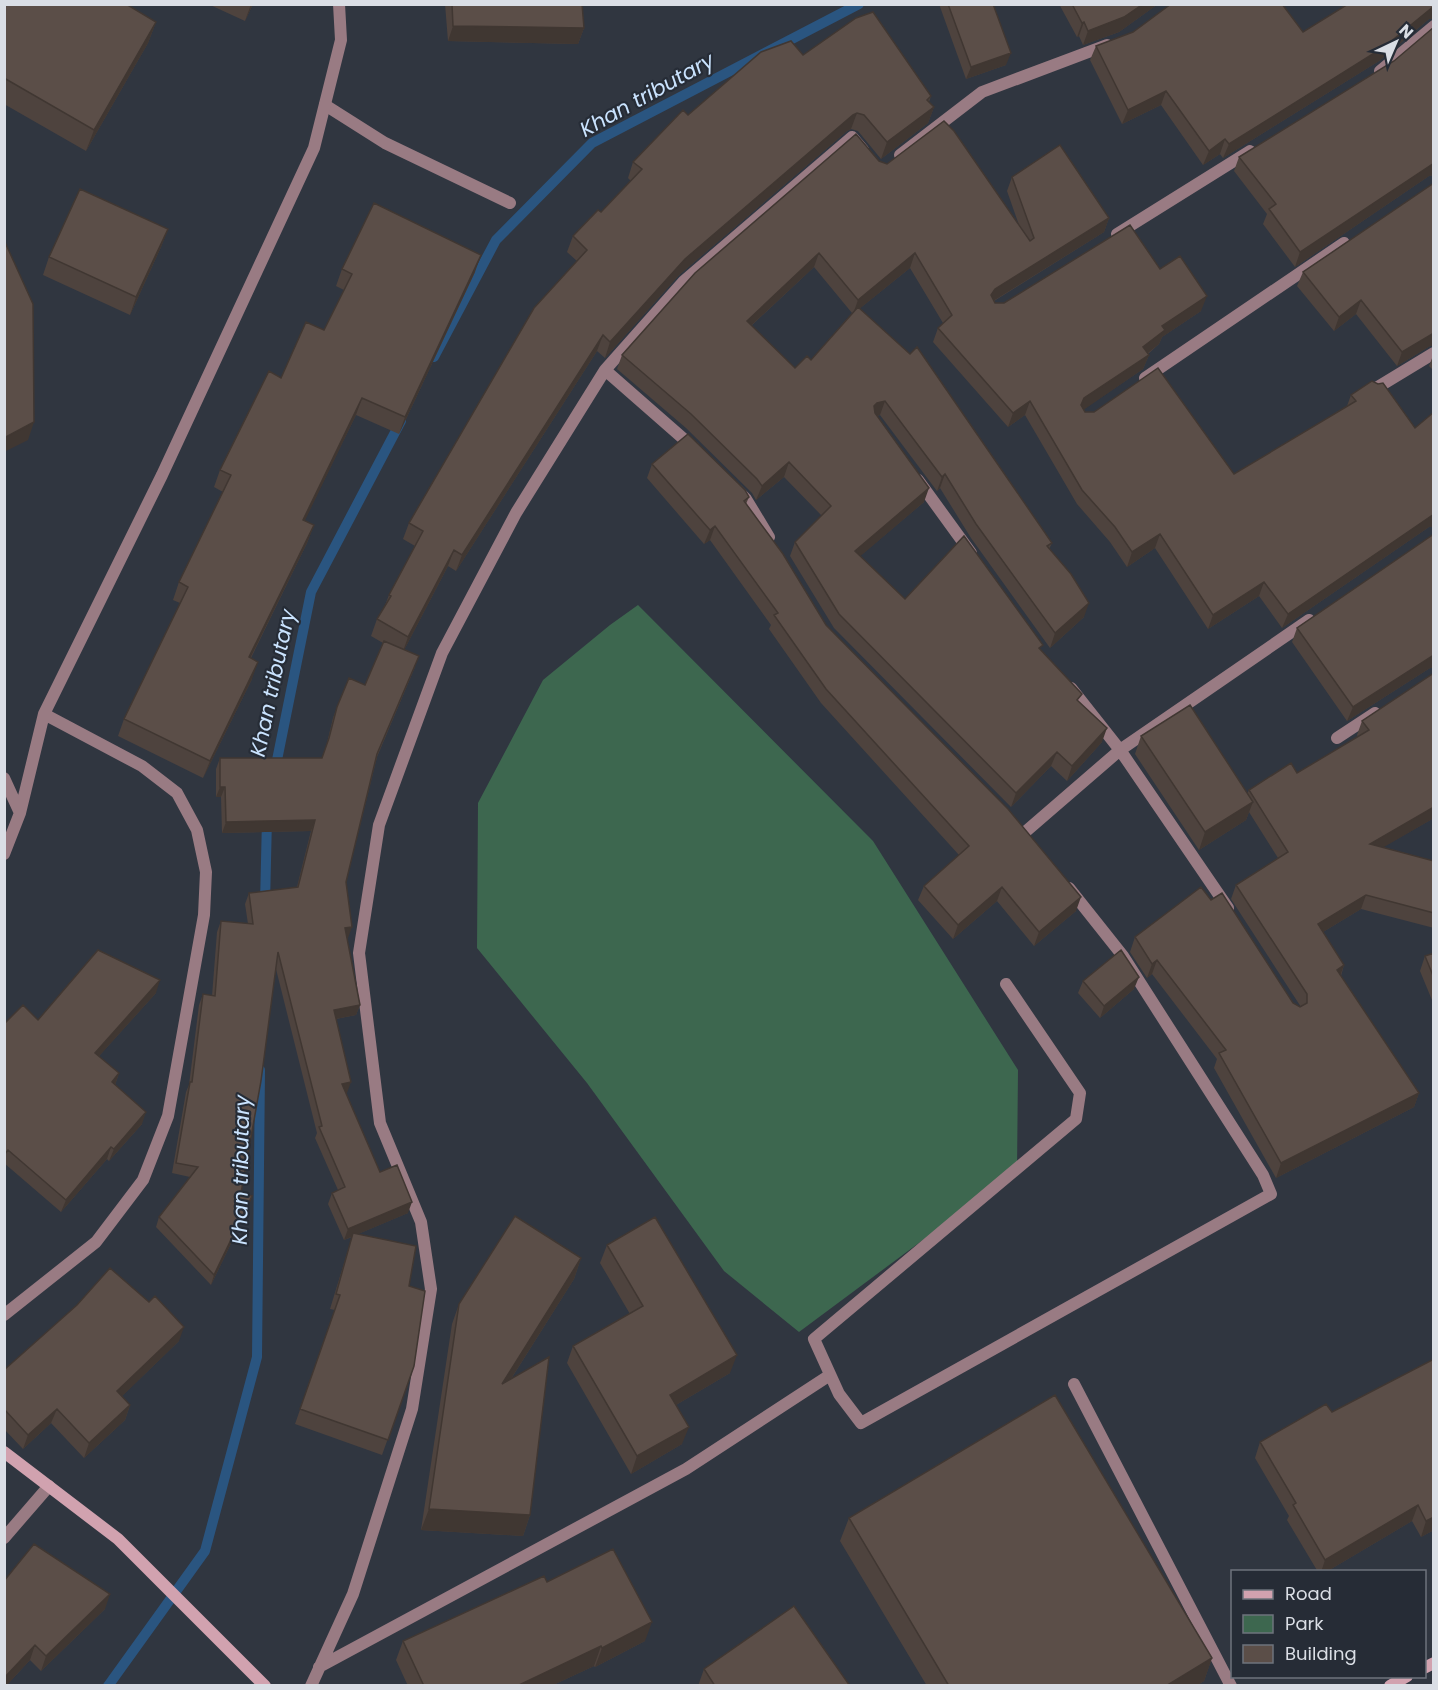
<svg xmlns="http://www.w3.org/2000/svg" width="1438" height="1690" viewBox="0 0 1438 1690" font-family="Poppins,sans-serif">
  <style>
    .green { fill: #3d674f }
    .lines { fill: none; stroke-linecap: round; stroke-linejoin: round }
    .stream { stroke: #2a5580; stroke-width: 10 }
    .service { stroke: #997b83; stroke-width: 12 }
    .minor { stroke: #997b83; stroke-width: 12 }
    .secondary { stroke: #d1a2af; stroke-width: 12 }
    .wall { fill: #4e433e; fill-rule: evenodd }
    .shaded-wall { fill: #403732 }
    .building { fill: #5b4e48; stroke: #403732; stroke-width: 1.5 }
    .labels { text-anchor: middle; stroke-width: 4.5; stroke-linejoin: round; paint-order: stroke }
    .water-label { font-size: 21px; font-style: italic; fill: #cae3fe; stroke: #262c36 }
  </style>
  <rect width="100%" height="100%" fill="#303640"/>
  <path class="green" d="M638 605 873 841 1018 1070 1017 1170 799 1332 724 1271 587 1083 477 948 478 803 543 680 610 625Z"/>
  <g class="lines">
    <path class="stream" d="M434 357 496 240 592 143 859 4
      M275 770 311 592 401 421
      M265 904 267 818
      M108 1686 205 1551 257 1357 260 1070"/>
    <path class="service" d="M325 105 385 143 510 203
      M1074 1384 1231 1686"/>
    <path class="minor" d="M1380 71 1434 26
      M900 155 982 92 1107 45
      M1117 234 1250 151
      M605 370 694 448
      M1145 378 1344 243
      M1373 390 1434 353
      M918 480 971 553
      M737 490 746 499 769 537
      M1071 688 1120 750 1228 908
      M1337 738 1375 713
      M4 778 20 813
      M1024 833 1120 750 1309 620
      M4 854 20 813 44 714 162 475 314 148 341 40 339 4
      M1006 984 1080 1093 1076 1119 814 1339 839 1394 861 1423 1271 1194 1263 1175 1123 956 1069 888
      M4 1315 96 1242 143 1180 168 1116 204 915 206 872 197 830 177 793 142 766 44 714
      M4 1538 49 1486
      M319 1667 686 1469 830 1375
      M311 1686 353 1594 412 1409 431 1289 421 1222 380 1123 359 953 379 825 442 653 516 513 605 370 684 281 852 137 863 150"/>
    <path class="secondary" d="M4 1452 118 1539 265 1686
      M1424 1668 1434 1663
      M1390 1686 1407 1676"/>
  </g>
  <path class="wall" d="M4 4 156 22 148 43 86 151 4 104Z
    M208 4H253L245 21Z
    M445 4H582L584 28 578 44 448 41Z
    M939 4H993L1006 65 966 79Z
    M1059 4H1158L1119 32 1083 45 1079 36 1077 37Z
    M1429 19 1379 61 1223 158 1220 154 1203 165 1161 105 1122 124 1090 60 1096 46 1133 32H1303Z
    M1434 27V175L1429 176 1295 267 1263 224 1267 214 1234 171 1239 157 1394 61Z
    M803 55 931 96 929 102 934 107 928 123 881 159 858 131 851 129 847 131 679 275 605 358 597 351 456 571 448 566 404 650 415 667 377 757 346 882 348 938H347L360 1005 356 1015 336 1019 347 1093H346L380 1172 408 1213 358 1234 409 1286 414 1366 382 1455 295 1424 335 1310 330 1309 352 1237 344 1240 328 1204 332 1193 338 1190 315 1138 317 1133 276 969 241 1193 249 1206 211 1285 156 1227 159 1217 190 1177 172 1173 186 1092 189 1085 199 1005 203 994 212 996 217 932 221 921 248 924 245 904 249 893 297 887 311 831 222 833 221 797H216V769L220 758H322L326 747 333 718 337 707 365 685 383 643 371 636 377 619 384 608 389 595 415 546 403 539 409 523 577 261 567 252 573 236 601 212 631 181 628 178 633 162 688 115Z
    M879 161 1019 225 1007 191 1012 177 1109 218 1104 232 994 301 995 303H1004L1160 269 1201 311 1162 337 1159 344 1148 354 1149 355 1143 369 1084 409 1085 412 1234 474 1347 406 1351 395 1372 381 1429 527 1282 628 1259 596 1208 629 1155 548 1127 567 1110 542 1077 504 1025 415 1008 427 933 342 938 328 943 323 910 268 859 309 1052 543 1049 549 1084 617 1050 648 971 538 940 488 937 491 880 415 877 416 924 502 860 556 905 599 1041 650 1079 702 1102 742 1067 781 1051 766 1011 807 834 628 790 556 795 542 822 516 784 477 756 500 752 493 686 428 617 369 622 355ZM814 267 852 313 811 360 795 368 751 326Z
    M1434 183V346H1430L1397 366 1356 314 1334 331 1297 286 1303 272Z
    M168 229 161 247 130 315 43 275 49 257Z
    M342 269 475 272 399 434 356 415 304 521 314 525 307 543 251 658 252 679 203 778 118 736 124 719 180 603 173 600 179 582 223 492 214 487 220 470 281 378 324 330 344 290 336 286Z
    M1434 353V371L1429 366Z
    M652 464 749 497 746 504 826 625 1076 911 1034 946 997 901 953 939 918 900 924 886 959 855 821 703 769 629 771 625 710 540 704 544 647 478Z
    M1434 534V668H1430L1347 721 1292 642 1297 628Z
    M1434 673V818L1383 847 1434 861V928L1361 909 1323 932 1344 965 1341 976 1419 1093 1414 1107 1276 1178 1214 1068 1217 1059 1152 974 1147 978 1130 952 1135 937 1301 1007 1231 899 1236 885 1278 858 1249 812 1246 820 1199 850 1135 754 1141 736 1247 794 1249 790 1297 773 1358 737 1357 735 1362 721Z
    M1434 953V1005L1420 971 1425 956Z
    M1083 981 1134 989 1100 1018 1078 993Z
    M156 993 99 1056 119 1073 115 1085 142 1124 109 1161 107 1159 61 1212 4 1163V1024L38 1020Z
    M607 1245 730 1373 676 1405 682 1444 631 1474 567 1363 573 1346 630 1314 600 1263Z
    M581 1258 574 1279 511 1379 530 1515 523 1536 421 1530 452 1324 459 1304Z
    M179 1341 122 1396 130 1405 125 1420 84 1458 51 1423 23 1449 4 1429V1370Z
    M1434 1359V1530L1421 1537 1412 1521 1326 1572H1318L1287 1520 1289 1516 1255 1458 1260 1442 1332 1412Z
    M849 1518 1212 1658 1204 1681 1196 1686H927L840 1541Z
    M4 1581 105 1609 41 1671 30 1660 6 1686H4Z
    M547 1582 645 1641 595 1667 594 1666 551 1686H408L396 1660 403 1641Z
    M704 1669 850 1686H698Z"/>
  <path class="shaded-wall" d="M251 4H253L245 21Z
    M1143 4H1158L1119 32 1083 45 1088 31Z
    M1434 6V19H1429L1379 61 1223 158 1229 144Z
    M156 22 148 43 86 151 94 130Z
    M1084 22 1079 36 1077 37 1082 23Z
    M453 26 584 28 578 44 448 41Z
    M1011 53 1006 65 966 79 971 67Z
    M1166 91 1161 105 1122 124 1128 110Z
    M934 107 928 123 881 159 887 142Z
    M857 113 851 129 847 131 679 275 605 358 610 342 685 259 853 115Z
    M1225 139 1220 154 1203 165 1209 151Z
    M1434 163V175L1429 176 1295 267 1300 252Z
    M1109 218 1104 232 990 303 991 295 995 289Z
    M168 229 161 247 130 315 136 297Z
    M819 253 814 267 741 335 747 321Z
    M915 253 910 268 853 314 858 300Z
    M481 255 475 272 399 434 405 417Z
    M1207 296 1201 311 1162 337 1159 344 1138 361 1143 347 1162 326Z
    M1361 300 1356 314 1334 331 1339 317Z
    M1434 333V346H1430L1397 366 1402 352Z
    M603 335 597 351 456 571 462 555Z
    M1149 355 1143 369 1079 413 1081 405 1084 398Z
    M362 398 356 415 297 537 303 520Z
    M885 401 880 415 872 417 874 406 877 403Z
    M1030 401 1025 415 1008 427 1013 413Z
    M34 422 28 440 4 452V438Z
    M789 462 784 477 756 500 762 486Z
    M945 474 940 488 937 491 942 477Z
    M929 488 924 502 850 565 855 551Z
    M1434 514V527H1429L1282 628 1288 614Z
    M314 525 307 543 242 675 249 657Z
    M715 526 710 540 704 544 710 530Z
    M1160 534 1155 548 1127 567 1132 552Z
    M454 550 448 566 402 654 408 637Z
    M1264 582 1259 596 1208 629 1213 615Z
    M1089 603 1084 617 1050 648 1055 633Z
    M1434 655V668H1430L1347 721 1353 707Z
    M258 662 252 679 203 778 210 761Z
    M1107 728 1102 742 1067 781 1072 766Z
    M1057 752 1051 766 1011 807 1016 793Z
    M220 787H225L221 797H216Z
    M1253 802 1246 820 1199 850 1205 832Z
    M1434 807V818L1365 858 1370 844Z
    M315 820 311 831 222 833 226 822Z
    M1002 887 997 901 953 939 958 925Z
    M1366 895 1361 909 1313 938 1318 924Z
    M1081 897 1076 911 1034 946 1039 932Z
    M352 927 348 938 341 939 345 928Z
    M1157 960 1152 974 1147 978 1152 964Z
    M1344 965 1339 979 1337 970Z
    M1139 977 1134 989 1100 1018 1104 1006Z
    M160 980 156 993 91 1065 95 1053Z
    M360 1005 356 1015 330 1020 334 1010Z
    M119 1073 115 1085 112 1082Z
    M351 1082 347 1093 339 1095 342 1084Z
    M1419 1093 1414 1107 1276 1178 1281 1163Z
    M146 1112 142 1124 109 1161 114 1149Z
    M111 1147 107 1159 61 1212 66 1200Z
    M252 1196 249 1206 211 1285 214 1275Z
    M412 1202 408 1213 344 1240 348 1229Z
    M581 1258 574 1279 495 1404 502 1384Z
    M184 1327 179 1341 112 1406 117 1391Z
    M737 1355 730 1373 664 1412 670 1395Z
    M130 1405 125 1420 84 1458 89 1443Z
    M57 1409 51 1423 23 1449 28 1435Z
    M689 1427 682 1444 631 1474 637 1456Z
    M1418 1505 1412 1521 1326 1572H1321L1325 1560Z
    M429 1509 530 1515 523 1536 421 1530Z
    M1434 1517V1530L1421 1537 1426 1521Z
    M110 1594 105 1609 41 1671 46 1656Z
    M652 1622 645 1641 595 1667 602 1648Z
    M35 1645 30 1660 6 1686H4V1678Z
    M601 1646 594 1666 551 1686H517Z
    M1212 1658 1204 1681 1196 1686H1166Z"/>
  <path class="building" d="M4 4H126L156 22 94 130 4 78Z
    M452 4H582L584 28 453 26Z
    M948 4H993L1011 53 971 67Z
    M1072 4H1143L1124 17 1088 31 1084 22 1082 23Z
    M1171 4H1282L1303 32 1348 4H1434V6L1384 47 1229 144 1225 139 1209 151 1166 91 1128 110 1096 46 1133 32Z
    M873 12 931 96 927 100 934 107 887 142 864 115 857 113 853 115 685 259 610 342 603 335 462 555 454 550 408 637 377 619 391 596 389 595 423 531 409 523 534 308 587 250 573 236 598 210 601 212 642 169 633 162 683 110 688 115 761 52 791 41 803 55 856 18Z
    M1434 27V163L1300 252 1269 209 1276 204 1239 157 1394 61Z
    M944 121 954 131 1030 241 1034 238 1012 177 1060 145 1109 218 995 289 991 295 995 303H1004L1130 225 1160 269 1180 256 1207 296 1162 326 1165 330 1143 347 1149 355 1084 398 1081 405 1085 412H1094L1158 368 1234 474 1356 401 1351 395 1372 381 1378 384 1383 383 1415 428 1434 412V514L1288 614 1264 582 1213 615 1160 534 1132 552 1115 527 1082 490 1030 401 1013 413 938 328 952 315 915 253 858 300 819 253 747 321 795 368 807 356 811 360 858 307 910 354 917 347 1052 543 1047 546 1071 574 1089 603 1055 633 976 524 945 474 942 477 885 401 877 403 874 406 875 413 929 488 855 551 905 599 964 536 1043 645 1039 648 1082 694 1077 700 1107 728 1072 766 1057 752 1016 793 839 614 795 542 831 506 789 462 762 486 757 479 691 414 622 355 695 273 856 134 879 161 887 164Z
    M1434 183V333L1402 352 1361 300 1339 317 1303 272Z
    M80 189 168 229 136 297 49 257Z
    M374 203 481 255 405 417 362 398 303 520 314 525 249 657 258 662 210 761 124 719 188 587 179 582 231 475 220 470 269 371 281 378 306 322 324 330 352 274 342 269Z
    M4 240 33 304 34 422 4 438Z
    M688 434 745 490 749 497 744 501 783 554 826 625 1008 809 1081 897 1039 932 1002 887 958 925 924 886 969 846 826 689 774 615 778 613 715 526 710 530 652 464Z
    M1434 534V655L1353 707 1297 628Z
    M384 641 419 656 377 754 346 882 352 927 345 928 360 1005 334 1010 351 1082 342 1084 380 1172 397 1165 412 1202 348 1229 332 1193 345 1187 319 1127 322 1126 278 952 261 1081 241 1193 252 1196 214 1275 159 1217 198 1167 176 1163 190 1082H192L203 994 215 996 221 921 253 924 249 893 298 887 315 820 226 822 225 787H220V758H322L329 738 337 707 349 678 365 685Z
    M1434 673V807L1370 844 1434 861V913L1366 895 1318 924 1344 965 1337 970 1419 1093 1281 1163 1219 1053 1226 1050 1157 960 1152 964 1135 937 1201 887 1211 900 1222 893 1293 1003 1300 1007 1307 1003V994L1236 885 1288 852 1249 790 1291 763 1297 773 1369 730 1362 721Z
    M1190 705 1253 802 1205 832 1141 736Z
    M98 950 160 980 95 1053 119 1073 112 1082 146 1112 114 1149 111 1147 66 1200 8 1150 4 1155V1024L23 1005 38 1020Z
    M1121 950 1139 977 1104 1006 1083 981Z
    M1434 953V978L1425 956Z
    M515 1216 581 1258 502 1384 549 1357 530 1515 429 1509 459 1304Z
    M655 1217 737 1355 670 1395 689 1427 637 1456 573 1346 643 1306 607 1245Z
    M353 1233 416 1246 409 1286 425 1291 414 1366 388 1440 300 1409 340 1295 336 1294Z
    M110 1268 149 1302 155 1296 184 1327 117 1391 130 1405 89 1443 57 1409 28 1435 4 1409V1370L77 1305Z
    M1434 1359V1517L1426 1521 1418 1505 1325 1560 1293 1505 1296 1503 1260 1442 1326 1404 1332 1412Z
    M1055 1395 1212 1658 1166 1686H949L849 1518Z
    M34 1544 110 1594 46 1656 35 1645 4 1678V1581Z
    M613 1549 652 1622 602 1648 601 1646 517 1686H424L403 1641 544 1576 547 1582Z
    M794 1606 850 1686H715L704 1669Z"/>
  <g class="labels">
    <g class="water-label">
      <text transform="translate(647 95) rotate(-29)" y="7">Khan tributary</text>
      <text transform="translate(273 683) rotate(-78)" y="7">Khan tributary</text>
      <text transform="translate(241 1170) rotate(-89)" y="7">Khan tributary</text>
    </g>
  </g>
  <rect width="1438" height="1690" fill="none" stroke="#dadee5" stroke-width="12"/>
  <rect x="1231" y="1570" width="195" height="108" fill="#262c36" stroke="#6e737c" stroke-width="1.5"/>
  <rect x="1243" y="1590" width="30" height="9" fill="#d1a2af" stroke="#6e737c" stroke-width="1.5"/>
  <text x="1285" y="1600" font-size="18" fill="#dadee5">Road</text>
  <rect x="1243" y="1615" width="30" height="18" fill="#3d674f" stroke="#6e737c" stroke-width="1.5"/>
  <text x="1285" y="1630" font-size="18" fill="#dadee5">Park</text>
  <rect x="1243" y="1645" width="30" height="18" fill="#5b4e48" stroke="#6e737c" stroke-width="1.5"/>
  <text x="1285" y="1660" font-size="18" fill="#dadee5">Building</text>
  <g transform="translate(1396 42) rotate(44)" stroke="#262c36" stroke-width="4.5" paint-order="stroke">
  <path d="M0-4.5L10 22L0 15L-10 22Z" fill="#dadee5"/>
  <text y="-9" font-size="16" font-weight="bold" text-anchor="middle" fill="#dadee5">N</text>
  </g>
</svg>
